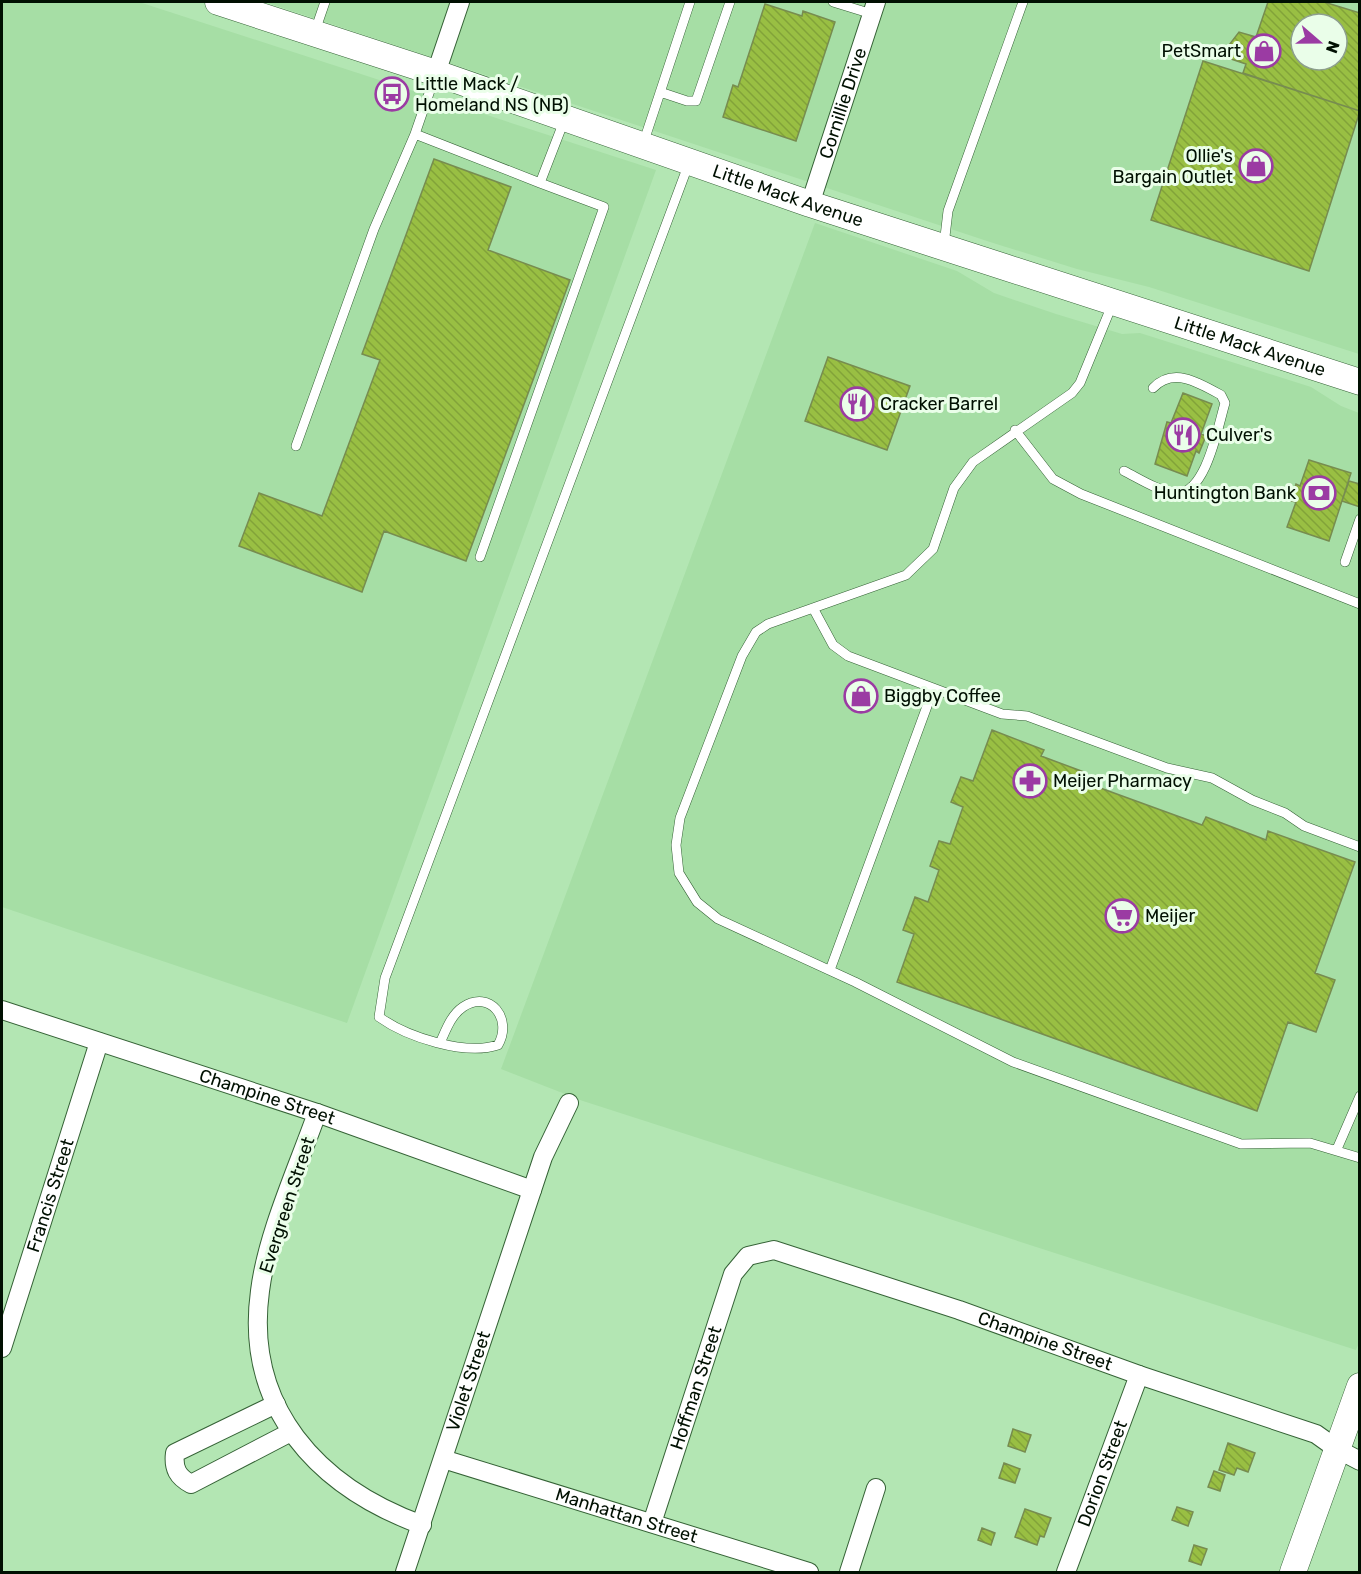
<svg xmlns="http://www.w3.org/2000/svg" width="1361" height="1574" viewBox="0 0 1361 1574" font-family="Rubik,sans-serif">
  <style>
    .built { fill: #a6dea5; fill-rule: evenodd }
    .building { fill: url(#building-back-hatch); stroke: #778c50; stroke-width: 1.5; fill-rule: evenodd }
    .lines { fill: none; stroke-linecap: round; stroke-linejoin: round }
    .lane-casing { stroke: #356236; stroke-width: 10 }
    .street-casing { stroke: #356236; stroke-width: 20 }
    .secondary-casing { stroke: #356236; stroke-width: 27 }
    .lane { stroke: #fff; stroke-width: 9 }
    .street { stroke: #fff; stroke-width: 18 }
    .secondary { stroke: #fff; stroke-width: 26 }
    .labels { text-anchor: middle; stroke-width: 6; stroke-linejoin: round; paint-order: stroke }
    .poi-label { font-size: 18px; fill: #011002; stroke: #eafee9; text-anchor: start }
    .street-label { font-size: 18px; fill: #011002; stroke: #eafee9 }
  </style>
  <defs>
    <pattern id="building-back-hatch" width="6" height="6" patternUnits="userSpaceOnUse" patternTransform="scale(1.5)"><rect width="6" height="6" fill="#99bf43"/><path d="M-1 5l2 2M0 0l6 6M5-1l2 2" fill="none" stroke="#82a339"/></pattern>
  </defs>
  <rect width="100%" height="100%" fill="#b3e6b3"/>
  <path class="built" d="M2 2H139L656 170 347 1023 2 907Z
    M265 2H1359V354L1149 287 1077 269 990 242ZM1301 24H1337V60H1301Z
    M815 223 957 271 994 293 1056 314 1122 334 1140 333 1311 387 1341 406 1359 413 1360 1340 1356 1350 583 1101 501 1069Z"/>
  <path class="building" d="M1268 2H1324L1360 13V111L1243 73 1246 64 1225 57 1229 45 1239 32 1256 37ZM1301 24H1337V60H1301Z
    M765 4 802 16 803 11 835 22 796 141 723 117 733 85 738 87Z
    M1203 61 1360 111 1309 271 1151 220Z
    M434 159 511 187 488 250 570 280 466 561 384 531 362 592 239 546 259 493 322 516 380 360 362 354Z
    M828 357 910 386 887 450 805 421Z
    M1183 393 1212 404 1201 434 1206 436 1199 453 1196 451 1187 476 1155 464 1167 422 1171 423Z
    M1309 460 1351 473 1329 541 1287 527 1296 502 1291 501 1296 484 1300 486Z
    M1349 481 1360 484V507L1342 501Z
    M992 730 1044 750 1041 756 1084 772 1081 781 1202 825 1206 817 1266 840 1268 831 1355 862 1315 973 1335 980 1316 1032 1288 1022 1257 1111 897 982 914 934 903 930 915 897 928 902 939 870 930 866 939 841 950 844 963 807 951 802 961 777 973 781Z
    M1013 1429 1031 1435 1025 1452 1008 1446Z
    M1228 1443 1255 1453 1248 1472 1237 1468 1234 1475 1219 1470Z
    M1004 1463 1020 1469 1015 1483 999 1478Z
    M1214 1471 1225 1475 1220 1491 1208 1487Z
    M1177 1507 1193 1512 1188 1526 1172 1520Z
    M1025 1509 1051 1518 1044 1537 1040 1536 1037 1545 1015 1537Z
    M982 1528 995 1533 991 1545 978 1540Z
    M1194 1545 1207 1549 1201 1565 1189 1561Z"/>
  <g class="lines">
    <g class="lane-casing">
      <path id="lane" d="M833 2 872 14
        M315 31 325 2
        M435 76 415 134 540 183 564 121
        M660 92 687 101H696L730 2
        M643 144 690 2
        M944 245 948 211 1023 2
        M1112 305 1080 383 1072 393 973 462 954 488 933 549 906 575 768 624 756 632 742 656 680 818 676 845 679 873 697 902 718 919 855 982 1013 1062 1241 1144 1310 1143 1360 1158
        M1015 430 1053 479 1081 494 1360 604
        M296 446 374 229 415 134
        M1124 471C1140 479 1158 491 1176 493 1206 495 1218 426 1225 403L1221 395C1198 382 1173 367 1153 388
        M480 557 604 207 540 183
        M1345 562 1360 519
        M813 608 833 645 848 656 1002 714 1027 716 1167 768 1212 778 1252 800 1285 813 1304 826 1360 847
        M830 970 933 690
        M440 1043C446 1030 451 1015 463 1007 490 989 513 1019 498 1045 465 1056 407 1037 379 1017L385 978 689 163
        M1337 1149 1360 1096"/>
    </g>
    <g class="street-casing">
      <g id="street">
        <path d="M436 73 460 2"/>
        <path id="s1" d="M810 204 876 2"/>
        <path id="s2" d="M2 1010 317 1113 532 1190"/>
        <path d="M317 1113C298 1167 267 1234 260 1291 244 1408 318 1487 422 1525"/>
        <path id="s3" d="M2 1348 99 1042"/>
        <path d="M276 1404 175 1453C173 1469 178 1477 191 1484L291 1432"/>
        <path id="s4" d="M443 1459 809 1572"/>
        <path id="s5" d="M652 1523 733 1274 748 1256 774 1250 959 1310 1139 1375 1316 1434 1337 1449 1360 1461"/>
        <path id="s6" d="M405 1572 543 1157 569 1103"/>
        <path d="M849 1572 876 1488"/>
        <path id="s7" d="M1066 1572 1139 1375"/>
      </g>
    </g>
    <g class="secondary-casing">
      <g id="secondary">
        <path id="s8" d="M218 2 436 73 810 204 1360 382"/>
        <path d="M1293 1572 1360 1386"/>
      </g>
    </g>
    <use href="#lane" class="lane"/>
    <use href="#street" class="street"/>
    <use href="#secondary" class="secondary"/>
  </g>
  <defs>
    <g id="shop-ring" transform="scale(1.725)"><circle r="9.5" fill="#eafee9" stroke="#9b3ba3" stroke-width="1.5"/><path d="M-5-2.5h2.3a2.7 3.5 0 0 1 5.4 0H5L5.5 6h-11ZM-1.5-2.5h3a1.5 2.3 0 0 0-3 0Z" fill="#9b3ba3"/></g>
    <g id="bus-ring" transform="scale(1.725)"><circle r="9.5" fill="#eafee9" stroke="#9b3ba3" stroke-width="1.5"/><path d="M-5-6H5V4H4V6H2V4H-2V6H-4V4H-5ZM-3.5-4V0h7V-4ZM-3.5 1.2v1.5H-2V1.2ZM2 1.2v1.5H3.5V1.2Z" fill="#9b3ba3"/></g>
    <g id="restaurant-ring" transform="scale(1.725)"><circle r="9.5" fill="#eafee9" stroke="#9b3ba3" stroke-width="1.5"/><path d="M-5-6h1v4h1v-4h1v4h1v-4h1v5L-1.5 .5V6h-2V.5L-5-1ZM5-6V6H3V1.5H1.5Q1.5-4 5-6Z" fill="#9b3ba3"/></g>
    <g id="bank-ring" transform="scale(1.725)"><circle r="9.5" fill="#eafee9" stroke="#9b3ba3" stroke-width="1.5"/><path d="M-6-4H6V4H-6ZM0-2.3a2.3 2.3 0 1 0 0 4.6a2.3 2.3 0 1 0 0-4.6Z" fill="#9b3ba3"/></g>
    <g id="pharmacy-ring" transform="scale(1.725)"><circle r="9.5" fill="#eafee9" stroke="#9b3ba3" stroke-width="1.5"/><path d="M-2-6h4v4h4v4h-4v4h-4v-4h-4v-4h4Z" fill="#9b3ba3"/></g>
    <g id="supermarket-ring" transform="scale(1.725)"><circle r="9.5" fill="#eafee9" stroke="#9b3ba3" stroke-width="1.5"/><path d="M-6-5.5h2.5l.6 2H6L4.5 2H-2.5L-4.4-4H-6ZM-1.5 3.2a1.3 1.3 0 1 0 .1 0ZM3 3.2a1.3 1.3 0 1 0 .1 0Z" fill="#9b3ba3"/></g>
  </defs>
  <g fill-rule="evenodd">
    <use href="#shop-ring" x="1264" y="51"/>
    <use href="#bus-ring" x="392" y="94"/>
    <use href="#shop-ring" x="1256" y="166"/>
    <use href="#restaurant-ring" x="857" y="404"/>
    <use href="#restaurant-ring" x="1183" y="435"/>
    <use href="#bank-ring" x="1319" y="493"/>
    <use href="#shop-ring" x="861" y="696"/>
    <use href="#pharmacy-ring" x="1030" y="781"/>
    <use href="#supermarket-ring" x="1122" y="916"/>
  </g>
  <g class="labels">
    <g class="poi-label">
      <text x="1241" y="57" text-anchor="end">PetSmart</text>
      <text x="415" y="90">Little Mack /<tspan x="415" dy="21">Homeland NS (NB)</tspan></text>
      <text x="1233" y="162" text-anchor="end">Ollie's<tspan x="1233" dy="21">Bargain Outlet</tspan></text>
      <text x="880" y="410">Cracker Barrel</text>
      <text x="1206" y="441">Culver's</text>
      <text x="1296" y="499" text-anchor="end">Huntington Bank</text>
      <text x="884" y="702">Biggby Coffee</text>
      <text x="1053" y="787">Meijer Pharmacy</text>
      <text x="1145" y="922">Meijer</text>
    </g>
    <g class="street-label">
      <text dy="6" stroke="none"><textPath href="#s1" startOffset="106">Cornillie Drive</textPath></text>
      <text dy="6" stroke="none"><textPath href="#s8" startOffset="602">Little Mack Avenue</textPath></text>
      <text dy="6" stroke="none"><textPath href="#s8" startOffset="1088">Little Mack Avenue</textPath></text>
      <text dy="6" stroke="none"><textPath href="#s2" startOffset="279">Champine Street</textPath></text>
      <text dy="6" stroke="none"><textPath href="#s3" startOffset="160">Francis Street</textPath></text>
      <text transform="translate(287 1205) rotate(-72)" y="6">Evergreen Street</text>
      <text dy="6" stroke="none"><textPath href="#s5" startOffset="598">Champine Street</textPath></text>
      <text dy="6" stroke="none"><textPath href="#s6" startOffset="201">Violet Street</textPath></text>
      <text dy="6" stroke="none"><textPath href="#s5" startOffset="142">Hoffman Street</textPath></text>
      <text dy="6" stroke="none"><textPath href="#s7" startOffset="105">Dorion Street</textPath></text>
      <text dy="6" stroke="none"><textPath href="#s4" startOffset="192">Manhattan Street</textPath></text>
    </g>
  </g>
  <rect width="1361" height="1574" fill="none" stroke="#011002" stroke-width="6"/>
  <g transform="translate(1319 42) rotate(110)"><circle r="28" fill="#eafee9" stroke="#8d9f8d" stroke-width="1.5"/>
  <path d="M0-4.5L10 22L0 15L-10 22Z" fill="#9b3ba3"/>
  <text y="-9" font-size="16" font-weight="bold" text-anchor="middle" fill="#011002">N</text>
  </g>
</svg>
